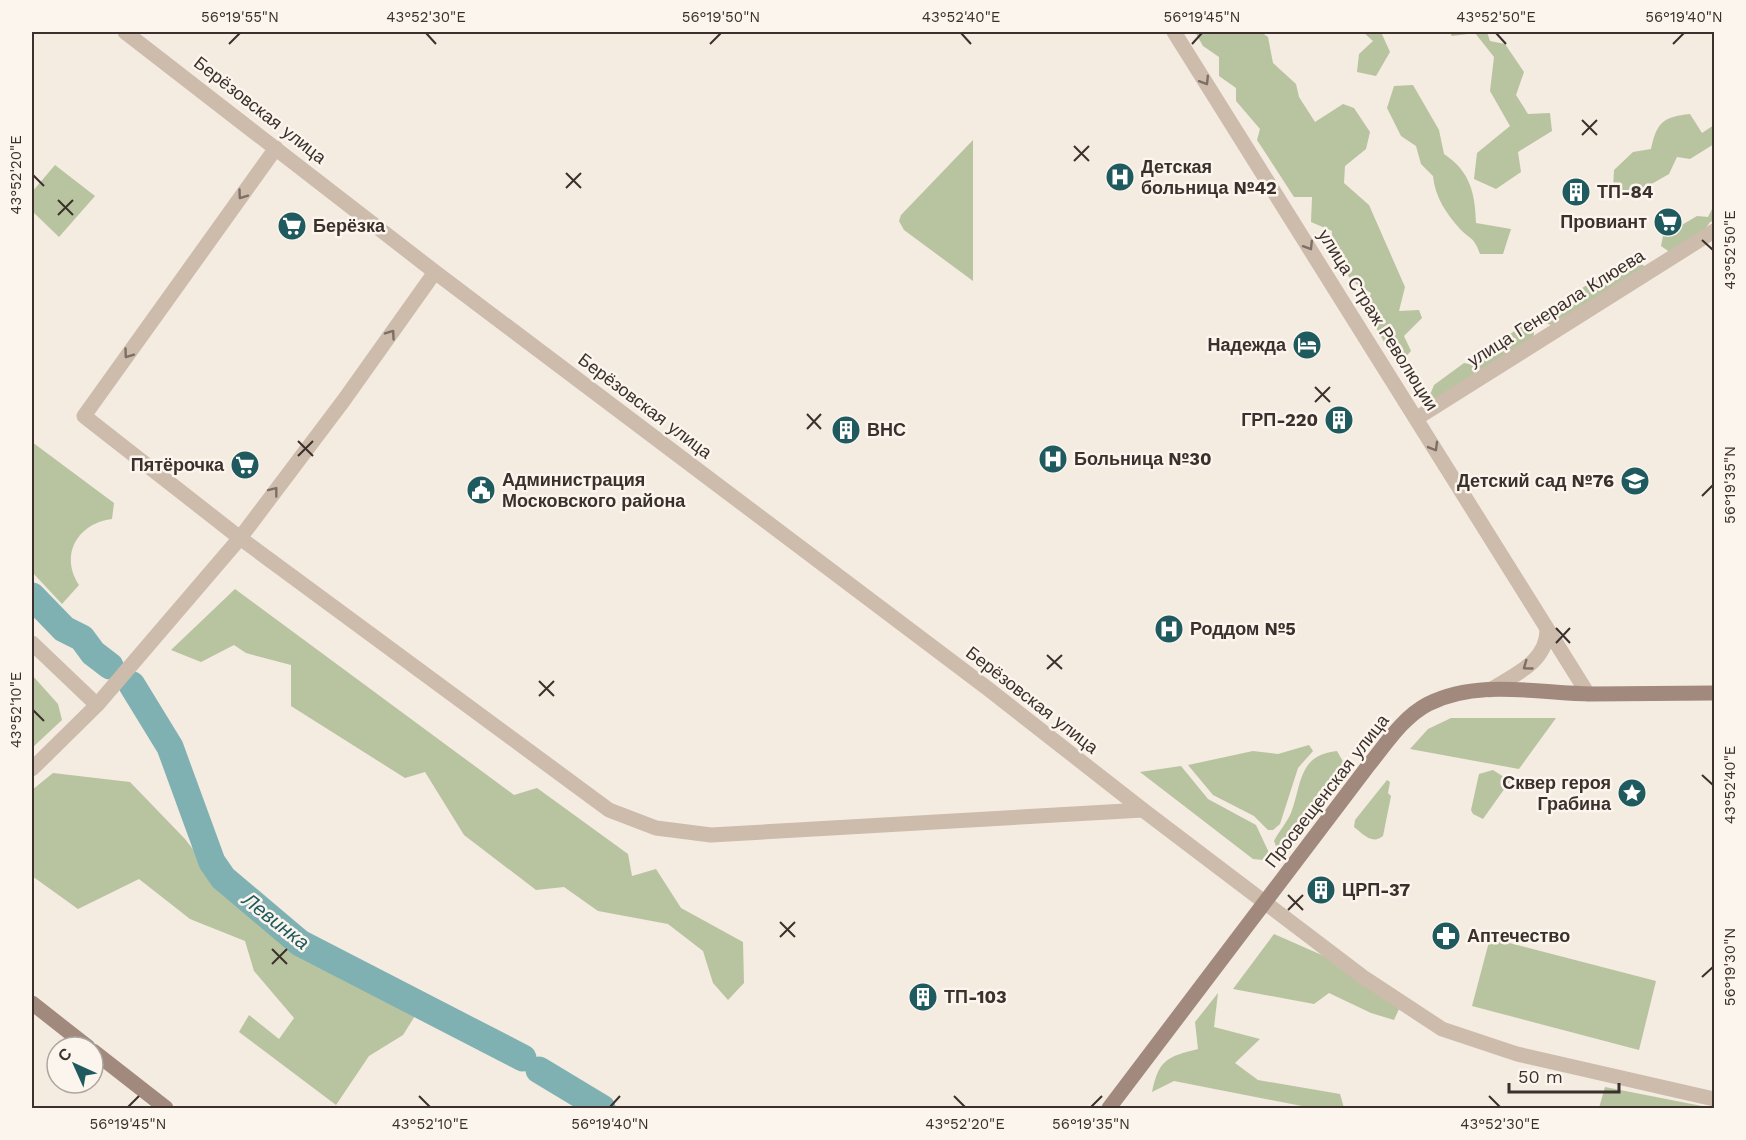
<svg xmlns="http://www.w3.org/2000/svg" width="1746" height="1140" viewBox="0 0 1746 1140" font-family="'Work Sans',sans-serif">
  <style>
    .green { fill: #b8c4a0 }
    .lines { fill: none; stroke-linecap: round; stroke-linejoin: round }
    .river { stroke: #7fb0b2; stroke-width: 27 }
    .minor { stroke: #cdbbac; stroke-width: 15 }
    .tertiary { stroke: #cdbbac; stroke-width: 15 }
    .secondary { stroke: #a18a7d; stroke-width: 15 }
    .oneway { stroke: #7d6f65 }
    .ticks { fill: none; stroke: #3b302b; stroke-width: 2 }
    .labels { text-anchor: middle; stroke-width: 5; stroke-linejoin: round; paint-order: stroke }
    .street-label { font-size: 18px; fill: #3b302b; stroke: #fbf5ee }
    .poi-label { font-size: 18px; font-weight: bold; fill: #3b302b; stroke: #fbf5ee; text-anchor: start }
    .water-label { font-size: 20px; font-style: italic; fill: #1f5a5e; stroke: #fbf5ee }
    .neatline { fill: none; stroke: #3b302b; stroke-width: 2 }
    .ticks-label { font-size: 15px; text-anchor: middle; fill: #3b302b }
  </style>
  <rect width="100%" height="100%" fill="#f4ebe1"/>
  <path class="green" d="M1195 32H1261L1268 37 1273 63 1296 84 1299 97 1315 122 1343 104 1354 108 1370 132 1366 149 1345 166 1344 183 1369 205 1405 287 1399 311 1419 310 1422 318 1404 336 1411 351 1400 363 1391 354 1366 310 1371 293 1353 282 1330 252 1332 231 1311 222 1312 197H1294L1257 140 1260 129 1236 101V88L1219 76V57L1203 46Z
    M1363 32H1381L1390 52 1376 76 1357 72 1359 54 1373 41Z
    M1449 32H1487L1490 41 1505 44 1524 72 1516 95 1528 114 1550 113 1552 131 1518 152 1521 172 1496 189 1474 179 1477 153 1510 126 1490 91 1494 57 1475 33 1452 36Z
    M1413 85 1439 130 1444 154C1471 172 1475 194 1476 223L1511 229 1503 254H1480C1474 237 1471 240 1460 229 1446 213 1435 197 1433 176L1421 164 1416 146 1401 136 1387 108 1394 86Z
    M1690 114 1702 133 1714 125V144L1690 159 1677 157 1669 174 1627 198 1613 190 1614 170 1633 152 1651 149C1657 122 1663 117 1690 114Z
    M973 140V281L904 230 899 221 901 215Z
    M55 165 95 196 59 237 32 211V192Z
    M1714 205V221L1710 222 1702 234 1671 253 1661 246 1663 236 1697 216 1708 217Z
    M1633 256 1646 268 1558 328 1546 323 1547 310Z
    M1522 326 1534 332 1533 343 1491 371 1479 369 1473 384 1443 404 1428 400 1434 385 1464 363 1474 365 1483 352Z
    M32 442 114 503 112 519C78 523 59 555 79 585L62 604 32 572Z
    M235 589 514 795 537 788 628 854 632 876 656 869 681 908 743 942 744 983 728 1000 713 983 703 951 668 924 598 911 564 887 536 890 464 835 425 772 405 778 291 706V665L246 653 234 645 201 662 171 650Z
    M32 675 58 704 62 720 32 748Z
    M1451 718H1556L1519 769 1410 749 1428 729Z
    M1309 745 1313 751 1298 768 1280 824 1273 830H1268L1254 816 1213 795 1188 765 1253 751 1278 754Z
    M1337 751 1345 765 1278 851 1274 841C1279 831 1286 824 1291 813 1302 784 1298 755 1337 751Z
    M1181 766 1208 799 1256 825 1271 857 1263 860 1253 859 1140 772Z
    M1493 770 1510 781 1483 819 1473 814 1471 810 1479 774Z
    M53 773 130 782 185 839 219 883 297 949 418 1011 403 1035 369 1056 336 1105 239 1032 249 1015 279 1039 294 1018 254 971 245 941 190 919 139 879 78 909 32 876V790Z
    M1387 780 1390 782 1388 793 1391 796 1383 836C1372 845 1363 834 1354 827L1355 820Z
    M1274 934 1324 956 1399 1009 1394 1020 1371 1013 1329 993 1314 1004 1233 989Z
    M1490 938 1656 981 1639 1050 1472 1006Z
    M1218 993 1214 1027 1260 1039 1235 1063 1258 1080 1340 1094 1344 1108H1312L1174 1081 1152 1092C1159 1059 1167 1057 1198 1049L1195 1022Z
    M1605 1087 1712 1108H1599Z"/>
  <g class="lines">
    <path class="river" d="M32 596 64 629 82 638 93 653 110 666
      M132 685 170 747 212 862 223 878 300 943 523 1058
      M539 1070 602 1108"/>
    <path class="minor" d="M125 32 435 272 987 688 1143 810
      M276 148 84 416 240 538 344 400 435 272
      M1417 418 1714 231"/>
    <path class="tertiary" d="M1174 32 1588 694
      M32 643 97 705
      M1490 690C1514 675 1547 662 1547 630
      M32 769 97 705 240 538 609 810 656 828 711 835 1143 810 1363 977 1442 1029 1517 1054 1714 1099"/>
    <path class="secondary" d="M32 1003 88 1047
      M93 1051 166 1108
      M1109 1108 1368 766C1386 744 1403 717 1428 704 1478 679 1538 693 1591 694 1632 694 1673 693 1714 693"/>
  </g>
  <defs><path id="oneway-chevron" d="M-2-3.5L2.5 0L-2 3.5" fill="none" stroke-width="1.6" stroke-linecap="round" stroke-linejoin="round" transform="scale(1.5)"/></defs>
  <g class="oneway">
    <use href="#oneway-chevron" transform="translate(1205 81) rotate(58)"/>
    <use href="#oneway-chevron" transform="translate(242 195) rotate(126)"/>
    <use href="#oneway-chevron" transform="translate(1309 246) rotate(58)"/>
    <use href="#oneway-chevron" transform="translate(391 334) rotate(-55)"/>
    <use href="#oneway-chevron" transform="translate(128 354) rotate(126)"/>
    <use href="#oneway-chevron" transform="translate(1434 447) rotate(60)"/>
    <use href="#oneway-chevron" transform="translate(274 491) rotate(-52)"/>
    <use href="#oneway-chevron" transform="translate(1527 666) rotate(144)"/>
  </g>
  <path class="ticks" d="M426 33 436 44M961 33 971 44M1496 33 1506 44M229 44 240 33M710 44 721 33M1192 44 1202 33M1673 44 1684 33M1582 120 1597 135M1582 135 1597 120M1074 146 1089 161M1074 161 1089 146M566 173 581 188M33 175 44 186M566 188 581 173M58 200 73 215M58 215 73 200M1702 240 1713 250M1315 387 1330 402M1315 402 1330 387M807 414 821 429M807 429 821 414M298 441 313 456M298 456 313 441M1702 496 1713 485M1556 628 1570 643M1556 643 1570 628M1047 655 1062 669M1047 669 1062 655M539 681 554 696M539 696 554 681M33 710 44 721M1702 775 1713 785M1288 895 1303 910M1288 910 1303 895M780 922 795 937M780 937 795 922M272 949 287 964M272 964 287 949M1702 977 1713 967M419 1096 430 1107M954 1096 965 1107M1489 1096 1500 1107M128 1107 139 1096M610 1107 620 1096M1091 1107 1102 1096"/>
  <defs>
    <g id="hospital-disc" transform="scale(1.5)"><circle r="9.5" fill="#1f5a5e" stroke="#fbf5ee"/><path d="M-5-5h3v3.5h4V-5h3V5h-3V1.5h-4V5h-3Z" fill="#fff"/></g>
    <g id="building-disc" transform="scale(1.5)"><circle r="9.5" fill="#1f5a5e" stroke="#fbf5ee"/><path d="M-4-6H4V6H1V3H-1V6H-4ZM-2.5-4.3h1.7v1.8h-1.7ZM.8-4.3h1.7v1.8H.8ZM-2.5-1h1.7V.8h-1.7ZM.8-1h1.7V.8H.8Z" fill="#fff"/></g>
    <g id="supermarket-disc" transform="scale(1.5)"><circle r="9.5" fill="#1f5a5e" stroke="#fbf5ee"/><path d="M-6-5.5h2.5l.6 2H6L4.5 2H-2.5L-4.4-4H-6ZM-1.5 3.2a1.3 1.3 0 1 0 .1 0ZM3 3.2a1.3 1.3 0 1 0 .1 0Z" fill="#fff"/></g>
    <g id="hotel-disc" transform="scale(1.5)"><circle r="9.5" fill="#1f5a5e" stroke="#fbf5ee"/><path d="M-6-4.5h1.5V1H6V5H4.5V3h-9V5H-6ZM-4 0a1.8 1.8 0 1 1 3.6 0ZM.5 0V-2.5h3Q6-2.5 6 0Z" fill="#fff"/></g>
    <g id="school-disc" transform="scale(1.5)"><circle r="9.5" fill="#1f5a5e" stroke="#fbf5ee"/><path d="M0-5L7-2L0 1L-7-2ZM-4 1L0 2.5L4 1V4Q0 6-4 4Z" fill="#fff"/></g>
    <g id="civic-disc" transform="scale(1.5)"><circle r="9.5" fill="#1f5a5e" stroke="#fbf5ee"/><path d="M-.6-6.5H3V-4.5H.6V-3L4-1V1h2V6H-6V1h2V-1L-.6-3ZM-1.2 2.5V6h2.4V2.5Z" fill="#fff"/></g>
    <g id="sight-disc" transform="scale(1.5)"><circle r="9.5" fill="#1f5a5e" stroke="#fbf5ee"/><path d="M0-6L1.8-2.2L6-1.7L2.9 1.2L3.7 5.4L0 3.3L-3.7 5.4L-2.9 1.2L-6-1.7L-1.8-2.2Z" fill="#fff"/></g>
    <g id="pharmacy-disc" transform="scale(1.5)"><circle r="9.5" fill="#1f5a5e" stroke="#fbf5ee"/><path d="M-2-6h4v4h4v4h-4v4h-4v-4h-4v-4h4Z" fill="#fff"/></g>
  </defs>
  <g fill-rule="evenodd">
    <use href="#hospital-disc" x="1120" y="177"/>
    <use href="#building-disc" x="1576" y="192"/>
    <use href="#supermarket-disc" x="1668" y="222"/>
    <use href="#supermarket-disc" x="292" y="226"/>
    <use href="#hotel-disc" x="1307" y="345"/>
    <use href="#building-disc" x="1339" y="420"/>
    <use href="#building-disc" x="846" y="430"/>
    <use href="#hospital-disc" x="1053" y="459"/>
    <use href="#supermarket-disc" x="245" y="465"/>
    <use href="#school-disc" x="1635" y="481"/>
    <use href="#civic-disc" x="481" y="490"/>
    <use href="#hospital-disc" x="1169" y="629"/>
    <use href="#sight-disc" x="1632" y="793"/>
    <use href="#building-disc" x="1321" y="890"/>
    <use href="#pharmacy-disc" x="1446" y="936"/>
    <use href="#building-disc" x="923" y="997"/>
  </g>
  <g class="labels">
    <g class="street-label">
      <text transform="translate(260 110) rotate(38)" y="6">Берёзовская улица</text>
      <text transform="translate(1556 308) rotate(-32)" y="6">улица Генерала Клюева</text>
      <text transform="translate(1378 320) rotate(58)" y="6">улица Страж Революции</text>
      <text transform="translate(645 406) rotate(37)" y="6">Берёзовская улица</text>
      <text transform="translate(1032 700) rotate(38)" y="6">Берёзовская улица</text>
      <text transform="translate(1327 791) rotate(-52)" y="6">Просвещенская улица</text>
    </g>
    <g class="poi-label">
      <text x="1141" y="173">Детская<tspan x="1141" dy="21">больница №42</tspan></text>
      <text x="1597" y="198">ТП-84</text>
      <text x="1647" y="228" text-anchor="end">Провиант</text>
      <text x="313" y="232">Берёзка</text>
      <text x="1286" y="351" text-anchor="end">Надежда</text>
      <text x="1318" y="426" text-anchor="end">ГРП-220</text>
      <text x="867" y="436">ВНС</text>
      <text x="1074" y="465">Больница №30</text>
      <text x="224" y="471" text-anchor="end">Пятёрочка</text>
      <text x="502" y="486">Администрация<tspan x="502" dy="21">Московского района</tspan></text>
      <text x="1614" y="487" text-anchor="end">Детский сад №76</text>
      <text x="1190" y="635">Роддом №5</text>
      <text x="1611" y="789" text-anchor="end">Сквер героя<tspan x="1611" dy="21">Грабина</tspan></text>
      <text x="1342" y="896">ЦРП-37</text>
      <text x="1467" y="942">Аптечество</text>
      <text x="944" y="1003">ТП-103</text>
    </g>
    <g class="water-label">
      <text transform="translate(276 921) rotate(38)" y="7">Левинка</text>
    </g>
  </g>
  <rect width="1746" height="1140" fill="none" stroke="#fbf5ee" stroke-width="66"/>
  <g transform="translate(75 1065) rotate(315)"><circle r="28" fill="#fbf5ee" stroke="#aea6a0" stroke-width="1.5"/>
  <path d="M0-4.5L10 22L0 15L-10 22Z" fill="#1f5a5e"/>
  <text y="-9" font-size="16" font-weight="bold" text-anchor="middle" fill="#3b302b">С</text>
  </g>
  <path d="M1509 1083v9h110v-9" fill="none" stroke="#3b302b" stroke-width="3"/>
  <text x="1518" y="1083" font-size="18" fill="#3b302b" stroke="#fbf5ee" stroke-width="4.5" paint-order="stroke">50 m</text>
  <rect x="33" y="33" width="1680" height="1074" class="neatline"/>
  <g class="ticks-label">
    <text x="240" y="22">56°19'55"N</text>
    <text x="426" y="22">43°52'30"E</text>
    <text x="721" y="22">56°19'50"N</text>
    <text x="961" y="22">43°52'40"E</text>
    <text x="1202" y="22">56°19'45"N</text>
    <text x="1496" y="22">43°52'50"E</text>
    <text x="1684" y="22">56°19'40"N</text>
    <text transform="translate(16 175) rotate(-90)" y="5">43°52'20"E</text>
    <text transform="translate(1730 250) rotate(-90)" y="5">43°52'50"E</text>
    <text transform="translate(1730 485) rotate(-90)" y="5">56°19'35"N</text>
    <text transform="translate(16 710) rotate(-90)" y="5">43°52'10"E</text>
    <text transform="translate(1730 785) rotate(-90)" y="5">43°52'40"E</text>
    <text transform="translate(1730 967) rotate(-90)" y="5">56°19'30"N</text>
    <text x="128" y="1129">56°19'45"N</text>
    <text x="430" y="1129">43°52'10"E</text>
    <text x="610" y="1129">56°19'40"N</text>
    <text x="965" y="1129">43°52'20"E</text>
    <text x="1091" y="1129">56°19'35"N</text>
    <text x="1500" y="1129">43°52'30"E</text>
  </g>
</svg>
